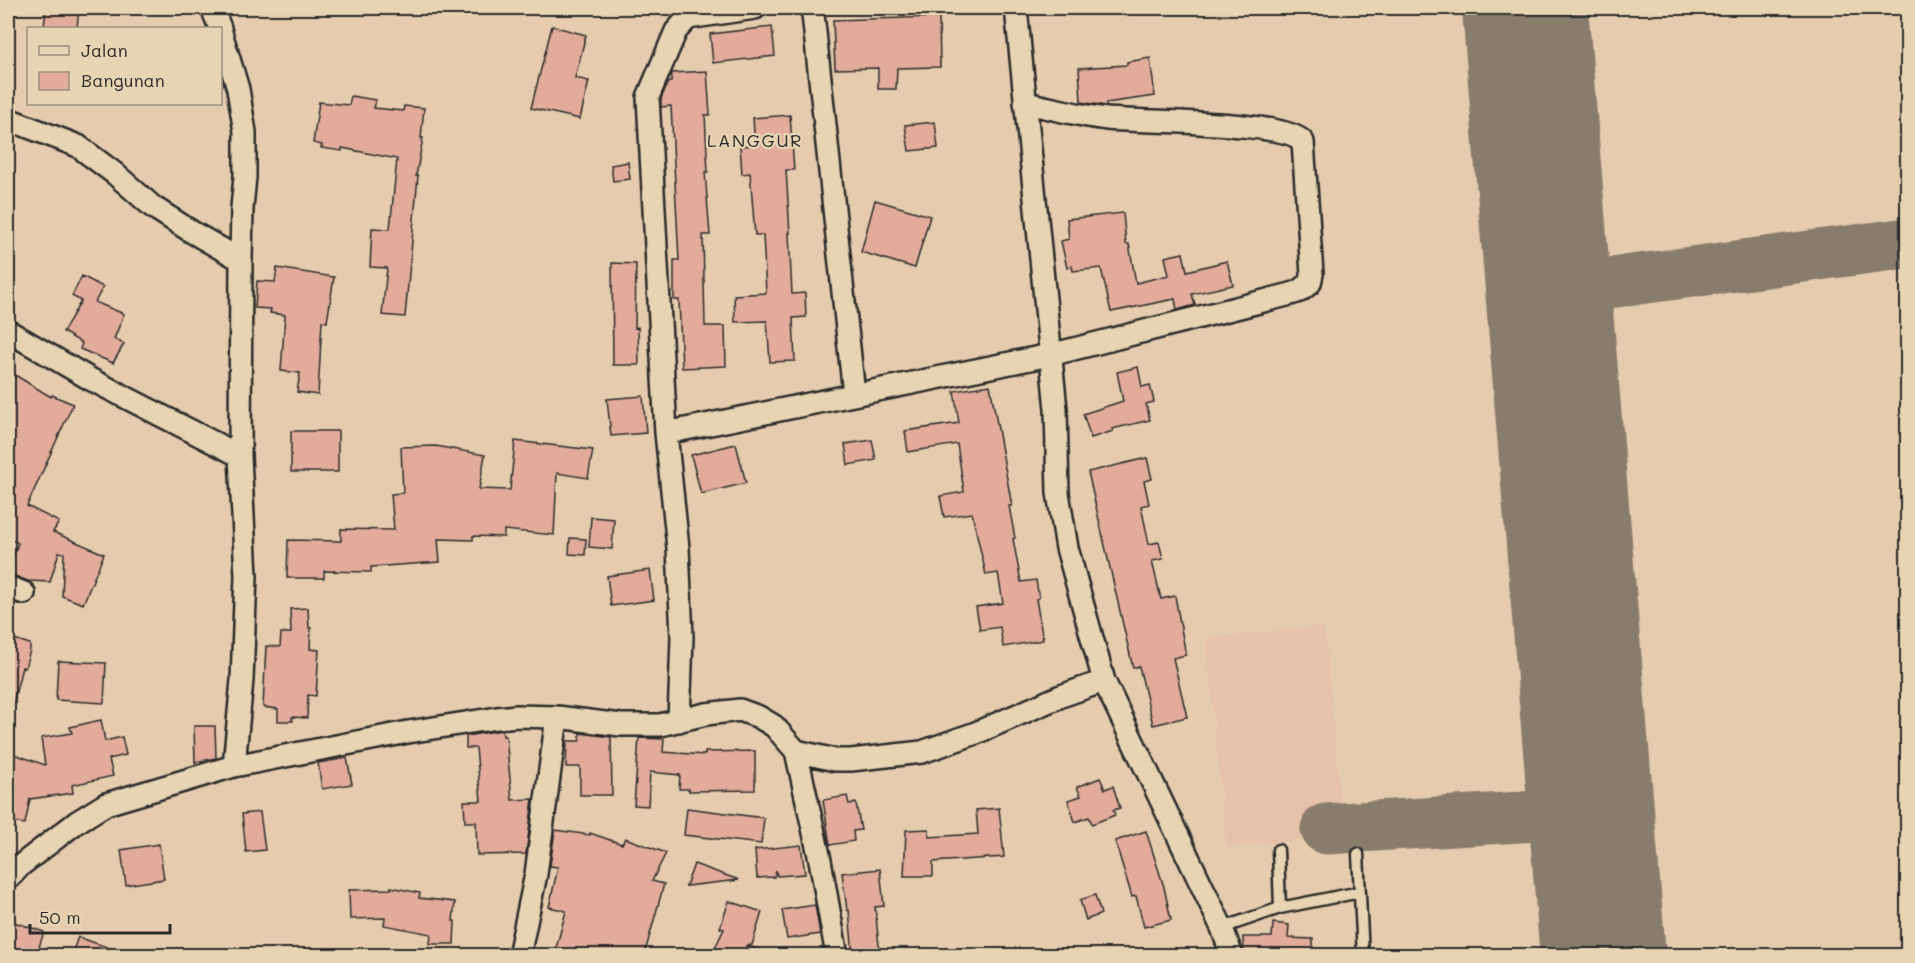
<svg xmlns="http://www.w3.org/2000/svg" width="1915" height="963" viewBox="0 0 1915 963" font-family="Mali,sans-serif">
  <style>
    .built { fill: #e5c2a9 }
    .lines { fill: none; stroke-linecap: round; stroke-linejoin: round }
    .taxiway { stroke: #887c6c; stroke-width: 51 }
    .runway { stroke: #887c6c; stroke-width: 126 }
    .building { fill: #e3ab9c; stroke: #2b2b2b; stroke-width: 1.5 }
    .lane-casing { stroke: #2b2b2b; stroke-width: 15 }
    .street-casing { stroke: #2b2b2b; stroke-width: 26 }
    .lane { stroke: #e7d4b2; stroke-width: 10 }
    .street { stroke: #e7d4b2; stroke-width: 21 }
    .labels { text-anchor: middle; stroke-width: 4.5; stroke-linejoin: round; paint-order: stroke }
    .quarter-label { font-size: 18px; letter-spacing: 1.5px; fill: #2b2b2b; stroke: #e7d4b2 }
  </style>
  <rect width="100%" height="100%" fill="#e6ccae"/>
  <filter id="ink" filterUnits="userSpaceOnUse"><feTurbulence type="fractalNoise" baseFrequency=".0167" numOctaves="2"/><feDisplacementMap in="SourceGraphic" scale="12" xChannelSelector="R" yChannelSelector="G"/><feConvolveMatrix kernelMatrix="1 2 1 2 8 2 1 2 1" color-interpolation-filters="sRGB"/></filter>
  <g filter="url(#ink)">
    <path class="built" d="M1324 626 1344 836 1226 847 1206 638Z"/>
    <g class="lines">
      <path class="taxiway" d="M1549 291 1908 243
        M1587 763 1575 793 1561 807 1537 816C1576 831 1578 837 1596 873
        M1326 829 1537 816"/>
      <path class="runway" d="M1525 8 1603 956"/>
    </g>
    <path class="building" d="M46 8H79L77 28H44Z
      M939 17 940 67 897 68 896 89H878V68L835 69 833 20Z
      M552 26 586 35 575 78 589 81 580 119 531 108Z
      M772 27 775 56 713 63 710 34Z
      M1150 58 1155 96 1106 103V106L1081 102 1079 68 1127 65V62Z
      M707 71 710 115H705L708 172H705L710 235H703L705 326H725L726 366 682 368 679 300H674V260H679L671 106 661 107V99L668 82H671L672 73Z
      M351 96 376 100 374 108 403 111 404 106 424 108 421 138H423L416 176H418L405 317 382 315 387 268 370 267 372 228 390 229 397 159 342 148V151L321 148 322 145 313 143 319 102 349 105Z
      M790 115 794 170H786L790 233H789L792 294 805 293 806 317 793 318 795 361 770 362 767 321 735 322 734 295 766 293 763 235H755L750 173 742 174 740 146 755 145 753 118Z
      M935 122 938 148 909 151 905 125Z
      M628 162 630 179 613 181 611 165Z
      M875 200 930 216 915 268 861 252Z
      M1123 213 1126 244H1129L1136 283 1169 275 1165 257 1183 253 1187 271 1227 261 1233 285 1192 294 1195 305 1177 310 1175 299 1111 312 1101 268 1073 271 1072 266 1067 268 1061 241 1069 239 1067 219Z
      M612 263 636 264 635 328 638 327 639 365H613Z
      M277 268 334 277 327 322 322 321 318 395 297 392 300 373 281 371 285 315 270 313 271 309 255 308 257 281 275 282Z
      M82 276 103 287 95 302 124 314 114 339 124 344 113 363 80 349 82 343 63 332 81 301 72 296Z
      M1138 367 1142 387 1150 385 1154 402 1146 404 1150 420 1112 429 1113 431 1091 438 1083 414 1123 401 1117 372Z
      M15 375 51 397 52 395 73 404 27 506 59 522 53 532 104 554 83 604 62 596 64 553 59 552 50 582 28 581 12 575 13 557 18 543 8 538V386Z
      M990 385 1012 506H1009L1015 538 1013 539 1021 582 1036 580 1039 598 1036 599 1043 640 1003 647 1000 627 980 630 976 607 1003 603 998 573 986 575 972 513 944 517 940 496 964 492 957 444 908 452 905 431 959 423 954 391Z
      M643 396 646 433 611 436 607 399Z
      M291 431H338V472H291Z
      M872 440 876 460 848 465 845 444Z
      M515 441 593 450 588 478 557 473 554 535 504 530V537L473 536V540L438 539 440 562 371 567V572L324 571V578H287L288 540 341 541V529L394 530 391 494 403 493 401 447 436 446 485 455 479 489 510 490Z
      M736 444 746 483 701 494 691 455Z
      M1147 458 1152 479 1144 481 1149 504 1141 506 1149 544 1159 542 1163 559 1152 561 1161 599 1175 596 1186 655 1173 658 1187 717 1153 725 1139 666 1133 668 1088 472Z
      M591 517 614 519 612 549 589 547Z
      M570 538 586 539 585 555 569 554Z
      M650 570 654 600 611 606 607 576Z
      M308 608 309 628H311L310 649 319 650 316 696 308 695 307 718 292 717 293 721H278V709L263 707 266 646 280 647 281 633H291L290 609Z
      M8 637 30 644V650L25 668 22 667 13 704H8Z
      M58 661 106 663 104 703 56 700Z
      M101 720 105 741 122 737 126 755 109 759 113 776 72 785 73 793 30 799 25 824 8 821 16 784 8 782 14 754 45 765 41 738 72 733 70 727Z
      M194 726H215L216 758 195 762Z
      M502 730 503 736H506L512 800 533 799 526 854 477 855 476 822H465L464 801H481L476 748H466V736Z
      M580 733 611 737 612 795H580V767H566L567 741H580Z
      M639 738 664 739 663 752 705 755V752L755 751V790L689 791V789H679L680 775 650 772 648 806 634 805Z
      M347 758 352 784 322 789 318 763Z
      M1100 778 1105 789 1113 786 1120 808 1113 810 1115 815 1092 824 1089 817 1075 822 1068 800 1081 796 1077 787Z
      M847 796 849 804 856 803 861 830 853 831 854 841 830 845 823 800Z
      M687 808 764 818 761 844 684 835Z
      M999 808 1004 857 933 862V876H904L906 830 929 829V837L978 834 976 810Z
      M260 812 265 850 246 852 242 814Z
      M555 830 590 835V833L622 844 625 838 666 853 652 881 664 884 644 956H554L566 911 549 907 558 867 550 866Z
      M1146 831 1164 887 1171 920 1144 927 1136 896 1132 897 1115 841Z
      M159 844 164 879 126 885 121 850Z
      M801 845 805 874 777 876 776 870 774 877 757 878 755 850Z
      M694 864 739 880 686 886Z
      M880 869 884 906 875 907 880 956H853L849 910H847L842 873Z
      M391 887 420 893 419 898 455 902 453 921H455L454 944H430L431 934 384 925 385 918 350 919 349 890 391 889Z
      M1095 895 1101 914 1086 920 1080 900Z
      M729 901 762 912 752 945 745 946 761 949 760 956H711L724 929 720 928Z
      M815 905 820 934 787 939 782 910Z
      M8 920 44 932 36 956H8Z
      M1273 923 1289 925 1288 938 1313 939V956L1244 955 1243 937H1272Z
      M78 937 124 953V956H71Z"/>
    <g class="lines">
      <g class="lane-casing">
        <path id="lane" d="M1358 854 1363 956
          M1280 908 1360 892
          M1222 928 1280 908 1278 850"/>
      </g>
      <g class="street-casing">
        <path id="street" d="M212 8 220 28
          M810 8 813 14 854 394
          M1016 8 1056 409 1058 493 1067 548 1104 681 1222 928 1232 956
          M8 119 78 146 114 173 153 207 192 232 241 260
          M8 331 90 379 240 456
          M666 433 648 97 676 31 688 18 755 8
          M8 587 24 593
          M679 721 682 637 678 548 666 433 1050 355 1291 294 1300 291 1310 283 1312 274 1303 142C1286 120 1140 122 1107 119 1080 116 1052 108 1025 103
          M796 751 820 860 837 956
          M234 766 408 732 497 718 517 716 557 717 621 725H660L706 714 740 710 759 717 774 726 796 751 835 760H851L922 752 976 733 1061 696 1104 681
          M8 879 21 865 77 822 106 804 234 766 242 680 246 576 240 456 241 260 242 208 245 177V132L238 89 220 29
          M519 956 536 874 557 717"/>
      </g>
      <use href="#lane" class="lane"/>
      <use href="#street" class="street"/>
    </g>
  </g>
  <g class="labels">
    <g class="quarter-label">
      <text x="755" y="147">LANGGUR</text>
    </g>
  </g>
  <rect width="1915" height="963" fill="none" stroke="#e7d4b2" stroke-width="30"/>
  <rect x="15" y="15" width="1885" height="933" fill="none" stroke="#2b2b2b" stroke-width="2" filter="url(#ink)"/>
  <rect x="27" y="27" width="195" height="78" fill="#e7d4b2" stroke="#9c907c" stroke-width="1.5"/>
  <rect x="39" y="46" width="30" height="9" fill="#e7d4b2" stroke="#9c907c" stroke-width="1.5"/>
  <text x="81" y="57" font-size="18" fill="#2b2b2b">Jalan</text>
  <rect x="39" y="72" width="30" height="18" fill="#e3ab9c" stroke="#9c907c" stroke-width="1.5"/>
  <text x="81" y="87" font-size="18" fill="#2b2b2b">Bangunan</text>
  <path d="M30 924v9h140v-9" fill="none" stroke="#2b2b2b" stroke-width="3"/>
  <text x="39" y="924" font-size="18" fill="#2b2b2b" stroke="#e7d4b2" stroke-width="4.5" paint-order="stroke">50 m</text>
</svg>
